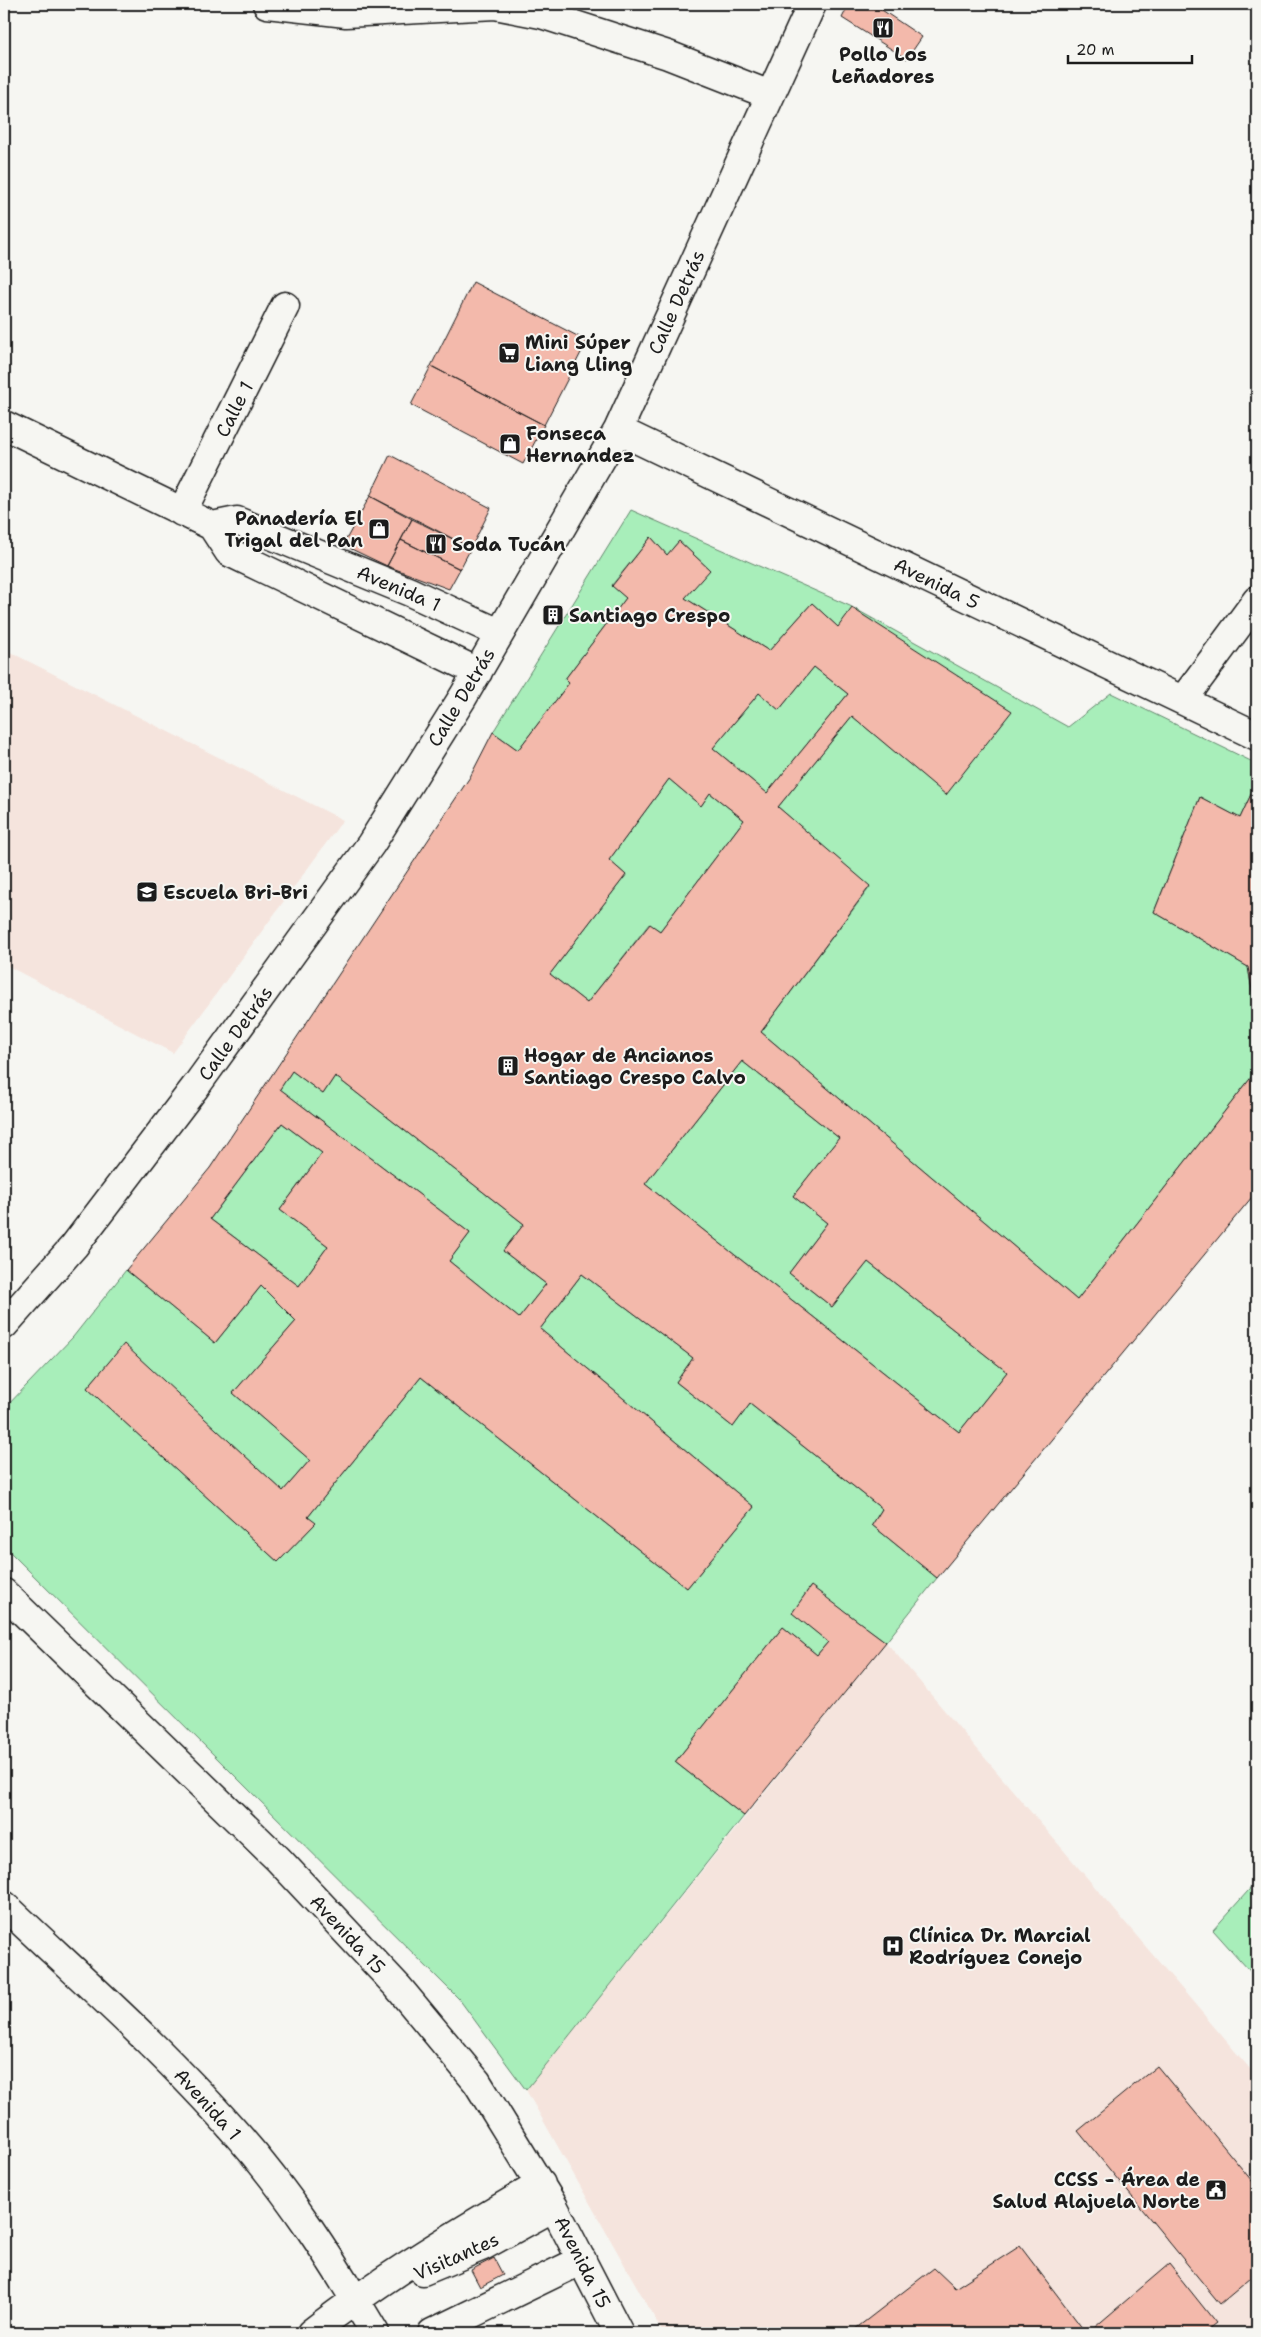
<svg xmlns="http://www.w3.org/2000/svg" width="1261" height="2337" viewBox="0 0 1261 2337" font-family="'Shantell Sans',sans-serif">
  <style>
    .built { fill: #f5e4dd }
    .green { fill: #a8eeba; stroke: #62856b }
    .building { fill: #f3b9ab; stroke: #1c1c1c; fill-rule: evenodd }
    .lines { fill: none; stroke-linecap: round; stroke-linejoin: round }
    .minor-casing { stroke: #1c1c1c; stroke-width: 31 }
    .minor { stroke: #f6f6f2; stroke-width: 28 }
    .labels { text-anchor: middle; stroke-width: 4; stroke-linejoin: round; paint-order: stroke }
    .poi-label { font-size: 19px; font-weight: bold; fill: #1c1c1c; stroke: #f6f6f2; text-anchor: start }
    .street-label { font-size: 19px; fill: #1c1c1c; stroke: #f6f6f2 }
  </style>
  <rect width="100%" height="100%" fill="#f6f6f2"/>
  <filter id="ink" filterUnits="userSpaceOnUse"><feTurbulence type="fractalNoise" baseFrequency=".02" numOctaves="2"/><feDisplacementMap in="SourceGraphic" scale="10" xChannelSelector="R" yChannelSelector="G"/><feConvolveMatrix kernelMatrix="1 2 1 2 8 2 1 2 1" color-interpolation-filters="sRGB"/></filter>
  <g filter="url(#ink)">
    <path class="built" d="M4 649 343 820 173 1053 4 964Z
      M886 1642 1257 2077V2333H663L526 2090Z"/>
    <path class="green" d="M631 510 850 606 1068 727 1111 693 1257 764V792L1253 790 1240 818 1200 797 1154 912 1248 967 1257 1018V1070L1077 1300 761 1032 870 887 778 807 852 716 946 794 838 627 812 603 769 651 685 598 709 569 679 541 667 555 651 537 612 585 626 598 565 679 569 683 518 750 493 732Z
      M814 667 848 694 767 793 713 748 759 693 779 710Z
      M669 779 701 806 710 793 744 820 660 931 649 924 587 1003 550 974 626 875 609 860Z
      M742 1061 839 1138 793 1196 827 1223 789 1273 832 1307 868 1262 1007 1372 959 1432 645 1184Z
      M292 1071 323 1094 335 1076 524 1224 503 1251 546 1284 519 1318 449 1261 470 1233 280 1089Z
      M282 1123 322 1153 280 1210 328 1246 299 1286 210 1219Z
      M126 1270 215 1343 261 1286 296 1321 233 1393 310 1460 283 1491 124 1345 87 1388 278 1562 315 1524 308 1517 421 1377 687 1588 754 1507 540 1329 582 1274 693 1358 676 1382 733 1427 750 1404 882 1509 872 1525 937 1578 886 1642 810 1587 793 1613 828 1642 817 1655 783 1627 675 1762 744 1816 526 2090 459 1999 4 1546V1409L73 1337Z
      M1257 1881V1979L1213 1930Z"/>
    <path class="building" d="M849 4H873L922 37 907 59 842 18Z
      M473 282 587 341 544 425 431 366Z
      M431 366 544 425 523 464 411 405Z
      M390 455 491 508 471 548 370 496Z
      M370 496 412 519 387 566 343 545Z
      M412 519 471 548 460 569 401 540Z
      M651 537 667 555 679 541 710 570 685 598 769 651 812 603 838 627 852 608 1012 711 946 795 852 716 778 807 870 886 761 1032 1077 1300 1257 1070V1191L937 1578 872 1525 882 1509 750 1404 733 1427 676 1382 693 1358 582 1274 540 1329 754 1507 687 1588 421 1377 308 1517 316 1523 278 1562 87 1388 124 1344 283 1491 310 1460 233 1393 296 1321 261 1286 215 1343 126 1270 210 1168 470 777 493 732 518 750 569 683 565 679 626 598 612 586ZM814 667 848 694 767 793 713 748 759 693 779 710ZM669 779 701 806 710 793 744 820 660 931 650 924 587 1003 550 974 626 875 609 860ZM742 1061 839 1138 793 1196 827 1223 789 1273 832 1307 868 1262 1007 1372 959 1432 645 1184ZM292 1071 323 1094 335 1076 524 1224 503 1251 546 1284 519 1318 449 1261 470 1233 280 1089ZM282 1123 322 1153 280 1210 328 1246 299 1286 210 1219Z
      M401 540 460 569 449 589 387 566Z
      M554 607 560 611 554 623 546 619Z
      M1253 790 1257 792V1018L1248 967 1154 912 1200 797 1240 818Z
      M811 1586 886 1642 744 1816 675 1762 783 1627 817 1655 828 1642 792 1613Z
      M1157 2066 1257 2187V2273L1220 2304 1078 2131Z
      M1020 2246 1086 2333H850L934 2268 955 2288Z
      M494 2258 503 2275 480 2287 471 2270Z
      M1169 2264 1216 2323 1203 2333H1088Z"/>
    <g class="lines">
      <g class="minor-casing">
        <path id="minor" d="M267 4 346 13 495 5 541 14 668 55 770 95
          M4 425 212 526 229 552 478 672
          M618 430 1257 736
          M182 512 285 306
          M212 526 237 521 410 592 499 633
          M1183 700 1257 600
          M4 1325 74 1246 196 1086 371 844 463 697 618 430 812 4
          M4 1593 278 1859 398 1987 477 2082 554 2207 619 2333
          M4 1905C82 1979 163 2050 234 2131 289 2192 333 2262 375 2333
          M423 2271 483 2246 554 2207
          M311 2333C383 2277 462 2230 541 2184
          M432 2333 582 2260"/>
      </g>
      <use href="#minor" class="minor"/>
    </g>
  </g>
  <defs>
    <g id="restaurant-square" transform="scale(1.125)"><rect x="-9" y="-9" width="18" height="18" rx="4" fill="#1c1c1c" stroke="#f6f6f2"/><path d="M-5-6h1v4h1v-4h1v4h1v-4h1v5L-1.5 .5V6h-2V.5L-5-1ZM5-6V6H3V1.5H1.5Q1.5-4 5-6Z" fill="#fff"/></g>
    <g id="supermarket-square" transform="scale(1.125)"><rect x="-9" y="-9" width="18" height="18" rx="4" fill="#1c1c1c" stroke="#f6f6f2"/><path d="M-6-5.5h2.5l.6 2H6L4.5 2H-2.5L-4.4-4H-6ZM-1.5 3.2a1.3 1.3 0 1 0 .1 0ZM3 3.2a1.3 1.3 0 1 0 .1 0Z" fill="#fff"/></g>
    <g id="shop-square" transform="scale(1.125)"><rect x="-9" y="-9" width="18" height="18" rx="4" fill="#1c1c1c" stroke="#f6f6f2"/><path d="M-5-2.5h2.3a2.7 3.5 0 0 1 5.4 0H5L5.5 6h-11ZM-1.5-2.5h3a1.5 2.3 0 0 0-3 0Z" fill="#fff"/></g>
    <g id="building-square" transform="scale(1.125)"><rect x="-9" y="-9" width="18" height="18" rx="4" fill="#1c1c1c" stroke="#f6f6f2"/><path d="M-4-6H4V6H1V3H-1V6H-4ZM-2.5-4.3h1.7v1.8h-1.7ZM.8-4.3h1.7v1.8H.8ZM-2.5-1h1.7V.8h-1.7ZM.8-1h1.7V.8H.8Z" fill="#fff"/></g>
    <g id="school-square" transform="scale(1.125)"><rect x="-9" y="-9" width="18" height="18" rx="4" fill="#1c1c1c" stroke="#f6f6f2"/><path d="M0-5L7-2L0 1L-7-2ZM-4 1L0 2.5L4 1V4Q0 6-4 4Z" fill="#fff"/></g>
    <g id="hospital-square" transform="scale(1.125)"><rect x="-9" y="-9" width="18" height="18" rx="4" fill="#1c1c1c" stroke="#f6f6f2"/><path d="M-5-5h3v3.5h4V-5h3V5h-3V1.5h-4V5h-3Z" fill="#fff"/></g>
    <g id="civic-square" transform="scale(1.125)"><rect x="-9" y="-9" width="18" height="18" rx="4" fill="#1c1c1c" stroke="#f6f6f2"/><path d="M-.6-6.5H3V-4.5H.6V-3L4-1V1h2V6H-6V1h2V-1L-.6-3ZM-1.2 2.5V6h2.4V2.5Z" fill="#fff"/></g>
  </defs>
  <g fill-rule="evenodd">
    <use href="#restaurant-square" x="883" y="28"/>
    <use href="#supermarket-square" x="509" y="353"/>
    <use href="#shop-square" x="510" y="444"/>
    <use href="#shop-square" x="379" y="529"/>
    <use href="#restaurant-square" x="436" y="544"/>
    <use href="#building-square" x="553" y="615"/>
    <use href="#school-square" x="147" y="892"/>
    <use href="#building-square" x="508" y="1066"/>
    <use href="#hospital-square" x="893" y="1946"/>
    <use href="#civic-square" x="1216" y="2190"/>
  </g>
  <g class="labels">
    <g class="poi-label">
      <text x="883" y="61" text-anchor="middle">Pollo Los<tspan x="883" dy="22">Leñadores</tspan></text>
      <text x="525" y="349">Mini Súper<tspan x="525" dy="22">Liang Lling</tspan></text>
      <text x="526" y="440">Fonseca<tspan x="526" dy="22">Hernandez</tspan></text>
      <text x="363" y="525" text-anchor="end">Panadería El<tspan x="363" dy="22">Trigal del Pan</tspan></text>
      <text x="452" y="551">Soda Tucán</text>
      <text x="569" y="622">Santiago Crespo</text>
      <text x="163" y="899">Escuela Bri-Bri</text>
      <text x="524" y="1062">Hogar de Ancianos<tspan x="524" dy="22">Santiago Crespo Calvo</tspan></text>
      <text x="909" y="1942">Clínica Dr. Marcial<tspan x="909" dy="22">Rodríguez Conejo</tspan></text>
      <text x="1200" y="2186" text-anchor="end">CCSS - Área de<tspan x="1200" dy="22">Salud Alajuela Norte</tspan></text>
    </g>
    <g class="street-label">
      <text transform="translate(676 302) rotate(-66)" y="7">Calle Detrás</text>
      <text transform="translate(234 409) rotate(-63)" y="7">Calle 1</text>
      <text transform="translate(937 583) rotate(26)" y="7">Avenida 5</text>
      <text transform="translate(399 588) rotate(23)" y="7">Avenida 1</text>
      <text transform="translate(461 697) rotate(-59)" y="7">Calle Detrás</text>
      <text transform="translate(235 1033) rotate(-54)" y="7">Calle Detrás</text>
      <text transform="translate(348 1934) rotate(47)" y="7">Avenida 15</text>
      <text transform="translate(208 2104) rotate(48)" y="7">Avenida 1</text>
      <text transform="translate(456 2256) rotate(-24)" y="7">Visitantes</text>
      <text transform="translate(583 2262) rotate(63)" y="7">Avenida 15</text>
    </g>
  </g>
  <rect width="1261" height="2337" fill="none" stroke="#f6f6f2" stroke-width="20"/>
  <rect x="10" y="10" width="1241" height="2317" fill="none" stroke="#1c1c1c" stroke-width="2" filter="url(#ink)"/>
  <path d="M1068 55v8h124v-8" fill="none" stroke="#1c1c1c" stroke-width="2.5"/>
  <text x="1076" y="55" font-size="15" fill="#1c1c1c" stroke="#f6f6f2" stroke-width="4" paint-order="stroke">20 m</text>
</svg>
